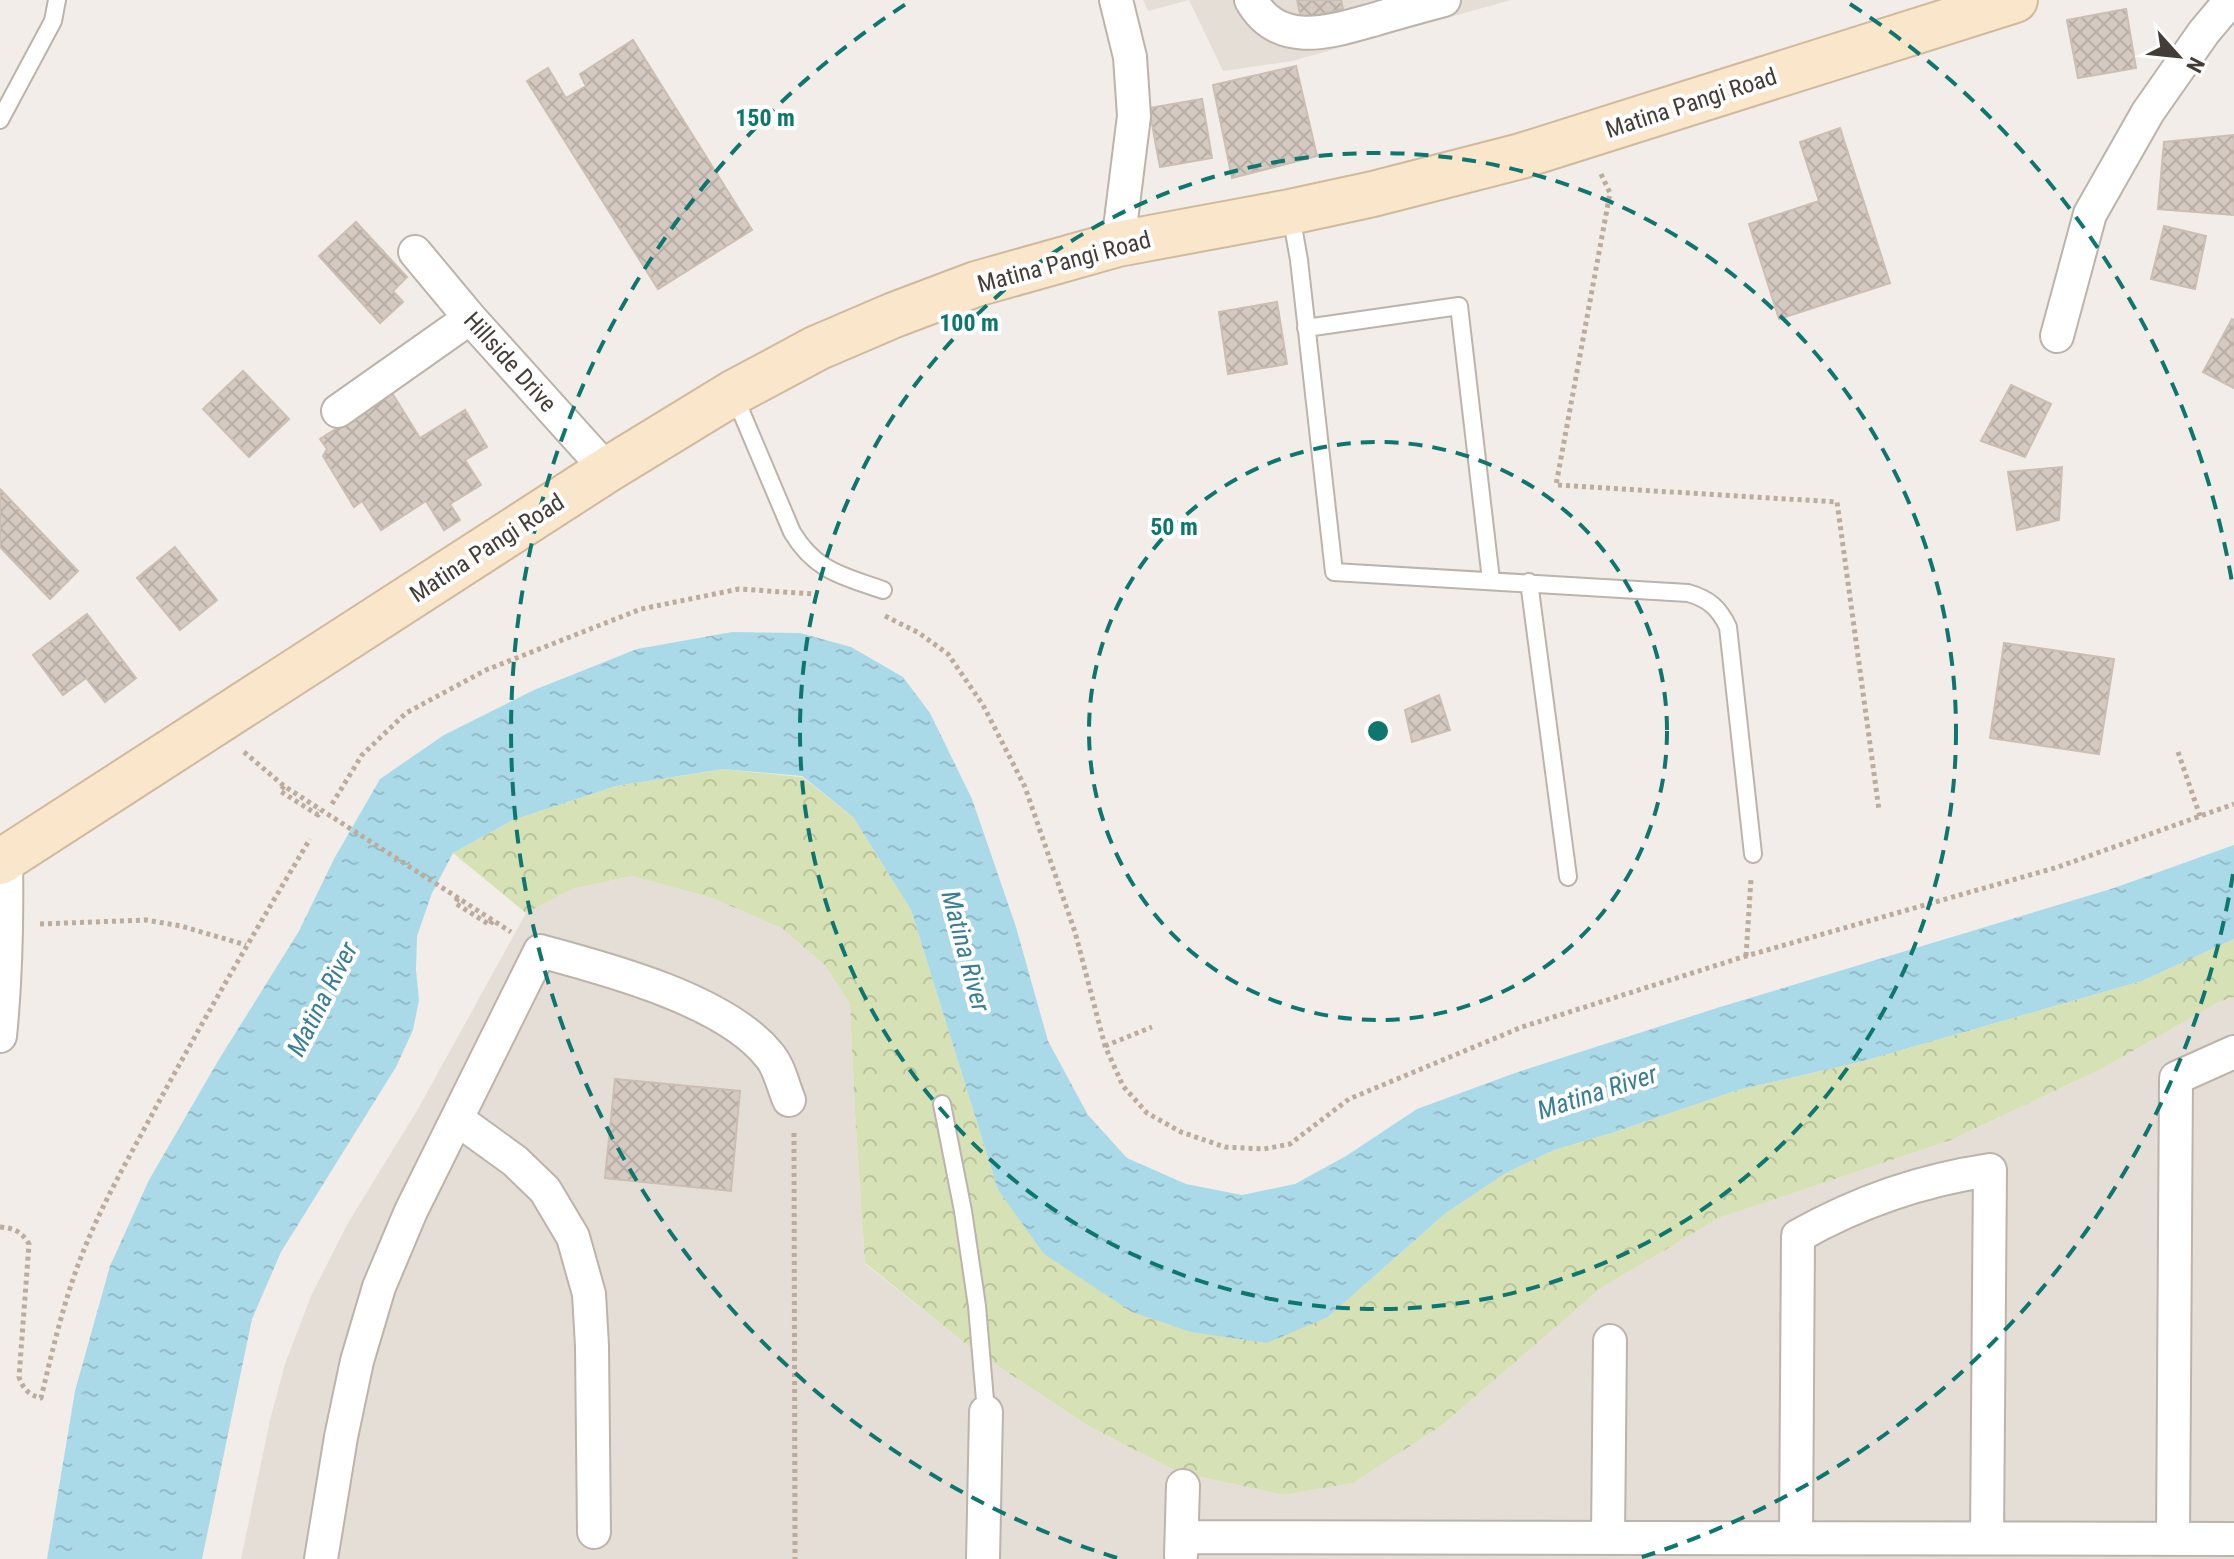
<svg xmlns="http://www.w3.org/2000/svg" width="2234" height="1559" viewBox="0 0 2234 1559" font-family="'Roboto Condensed',sans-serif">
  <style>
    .residential { fill: #e5ded6 }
    .forest { fill: url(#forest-crowns) }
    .water { fill: url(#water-ripples) }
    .building { fill: url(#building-cross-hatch); stroke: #ccbeb2; stroke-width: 2 }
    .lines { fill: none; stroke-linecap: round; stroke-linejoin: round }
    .lane-casing { stroke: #bcb3ab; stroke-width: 20 }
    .street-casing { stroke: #bcb3ab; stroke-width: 36 }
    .secondary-casing { stroke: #d0ba9e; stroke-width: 48 }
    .path { stroke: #bdac9e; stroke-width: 5; stroke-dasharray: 4 4; stroke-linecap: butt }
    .lane { stroke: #fff; stroke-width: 16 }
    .street { stroke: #fff; stroke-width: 32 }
    .secondary { stroke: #f9e6cb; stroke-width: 44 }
    .ring { fill: none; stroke: #0f766e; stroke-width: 4; stroke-dasharray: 14 10 }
    .labels { text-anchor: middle; stroke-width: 8; stroke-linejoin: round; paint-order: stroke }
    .street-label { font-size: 24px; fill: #443d37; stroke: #fff }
    .water-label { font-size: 26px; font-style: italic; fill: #387f96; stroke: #fff }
    .centre { fill: #0f766e; stroke: #fff; stroke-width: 4 }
    .ring-label { font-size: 24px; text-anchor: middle; font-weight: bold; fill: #0f766e; stroke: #fff; stroke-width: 8; stroke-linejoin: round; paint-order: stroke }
  </style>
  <defs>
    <pattern id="forest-crowns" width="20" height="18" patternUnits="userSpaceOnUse" patternTransform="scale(2)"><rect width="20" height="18" fill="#d6e2b5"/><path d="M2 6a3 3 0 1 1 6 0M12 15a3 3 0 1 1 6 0" fill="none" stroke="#b9c39c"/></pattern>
    <pattern id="water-ripples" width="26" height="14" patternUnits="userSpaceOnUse" patternTransform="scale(2)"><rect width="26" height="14" fill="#aadae8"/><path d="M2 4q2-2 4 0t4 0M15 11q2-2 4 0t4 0" fill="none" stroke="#94bcc8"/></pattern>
    <pattern id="building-cross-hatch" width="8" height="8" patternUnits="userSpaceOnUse" patternTransform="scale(2)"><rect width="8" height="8" fill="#d5cac1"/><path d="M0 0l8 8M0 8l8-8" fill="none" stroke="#b8aea6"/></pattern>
  </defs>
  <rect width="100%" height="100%" fill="#f2ede8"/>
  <path class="residential" d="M1143 0H1511L1292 61 1223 71 1189 0 1148 11Z
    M632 876 712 898 781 928 825 965 850 1004 855 1114 865 1264 971 1348 1090 1427 1178 1472 1283 1495 1353 1483 1441 1426 1601 1288 1719 1218 1951 1140 2103 1068 2219 1002 2234 997V1559H241L270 1420 285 1364 311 1296 348 1223 418 1109 526 913 572 889Z"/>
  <path class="forest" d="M723 769 802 777 853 817 911 910 998 1190 1328 1317 1446 1213 1506 1173 1554 1150 1612 1133 1738 1090 1860 1062 2142 981 2234 939V997L2219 1002 2103 1068 1951 1140 1719 1218 1601 1288 1441 1426 1353 1483 1283 1495 1178 1472 1090 1427 971 1348 865 1263 855 1114 850 1004 825 965 781 928 712 898 632 876 572 889 526 913 453 853 513 820 616 786Z"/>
  <path class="water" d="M732 632 800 633 851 647 903 677 930 713 972 799 1016 927 1048 1041 1088 1115 1127 1158 1186 1184 1242 1195 1295 1184 1346 1156 1417 1109 1515 1073 1720 1007 2114 888 2234 845V939L2142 981 1860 1062 1738 1090 1612 1133 1554 1150 1506 1173 1446 1213 1328 1317 1267 1343 1191 1332 1132 1312 1044 1254 998 1190 911 910 853 817 802 776 723 769 616 786 513 820 453 853 432 893 417 936 416 970 419 1000 413 1030 396 1067 281 1252 252 1319 202 1559H47L75 1391 110 1266 149 1180 218 1061 299 931 334 859 380 779 444 735 534 690 637 649Z"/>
  <path class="building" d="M1297 0H1341L1343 9 1301 19Z
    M2126 9 2136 68 2078 78 2067 20Z
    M633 40 752 230 658 289 527 81 548 68 566 98 586 86 580 74Z
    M1296 66 1317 156 1232 178 1213 85Z
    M1202 99 1212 158 1160 167 1149 108Z
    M1840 128 1890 283 1779 319 1749 224 1819 201 1800 142Z
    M2234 135V215L2158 209 2164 142Z
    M356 222 407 277 393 291 403 302 380 323 319 256Z
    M2164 226 2206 236 2195 289 2151 279Z
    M1277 302 1287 364 1228 374 1219 312Z
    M2232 319 2234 320V388L2203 372Z
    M243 371 289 419 249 457 203 409Z
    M2011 385 2051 404 2025 457 1981 441Z
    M392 393 420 438 465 410 487 447 465 460 481 485 450 504 460 520 444 530 426 501 381 530 362 501 354 507 323 456 327 449 320 439Z
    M2062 467 2059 520 2017 530 2008 472Z
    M0 489 78 571 50 599 0 547Z
    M175 547 217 600 180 630 137 578Z
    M87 614 136 678 105 702 86 678 63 695 33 655Z
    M2004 643 2114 659 2099 754 1990 738Z
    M1439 695 1450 730 1412 742 1405 710Z
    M615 1079 740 1091 731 1191 605 1178Z"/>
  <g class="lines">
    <g class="lane-casing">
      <path id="lane" d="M0 120 53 21 57 0
        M1291 215 1299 260 1334 572 1688 593C1709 599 1719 608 1728 627L1753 854
        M1306 328 1459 306 1491 580
        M734 395 792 532C815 571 843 576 883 590
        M1529 582 1568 877
        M942 1104 963 1211 977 1306 986 1412"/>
    </g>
    <g class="street-casing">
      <path id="street" d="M1116 0 1130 57 1134 116 1118 244
        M1251 0C1279 50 1333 31 1376 19 1399 12 1421 6 1444 0
        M415 252 470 318 607 470
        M2057 336 2090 214 2148 112 2204 32 2231 0
        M338 411 470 318
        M0 1036C6 977 7 918 6 858
        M457 1119 515 1161 545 1190 573 1237 589 1294 592 1346 594 1532
        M1182 1537 2234 1539
        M1608 1538 1610 1341
        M1796 1538 1798 1236C1858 1202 1922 1180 1990 1170L1987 1538
        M2173 1539 2176 1078 2234 1052
        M1181 1555 1183 1486
        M321 1559 341 1437 357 1361 379 1287 411 1211 540 951C607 969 725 1000 769 1055 779 1066 783 1086 789 1100
        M983 1559 986 1412"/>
    </g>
    <g class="secondary-casing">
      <path id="secondary" d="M0 862 607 470 733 393 817 348 894 315 976 284 1118 244 1290 212 1373 194 1521 156 2015 0"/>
    </g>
    <path class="path" d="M1601 174 1610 193 1556 485 1837 502 1879 810
      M885 616 919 633 948 654 983 705 1025 787 1075 932 1105 1046 1123 1086 1147 1113 1181 1132 1225 1147 1264 1149 1290 1144 1349 1099 1522 1027 1746 956 2058 867 2234 804
      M244 752 284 786 511 932
      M2178 752 2200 816
      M284 786 280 791 318 815 320 810
      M332 804 362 755 406 713 486 670 641 609 739 589 814 594
      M458 898 455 903 490 925 493 920
      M40 924 146 920 181 926 246 945
      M1746 956 1751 879
      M1105 1046 1152 1027
      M794 1133 795 1559
      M0 1227C14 1228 22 1232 29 1244L19 1377C23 1388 28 1395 41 1398 54 1344 66 1291 88 1240 107 1195 132 1152 155 1109 204 1018 257 928 310 839"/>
    <use href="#lane" class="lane"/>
    <use href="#street" class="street"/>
    <use href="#secondary" class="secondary"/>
  </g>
  <g class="ring">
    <circle cx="1378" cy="731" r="289"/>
    <circle cx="1378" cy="731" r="578"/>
    <path d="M2233 874A867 867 0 0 1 1639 1558M1117 1558A867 867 0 0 1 906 4M1850 4A867 867 0 0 1 2233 588"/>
  </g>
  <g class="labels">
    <g class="street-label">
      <text transform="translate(1691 103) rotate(-18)" y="8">Matina Pangi Road</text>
      <text transform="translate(1064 262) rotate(-15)" y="8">Matina Pangi Road</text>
      <text transform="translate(510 362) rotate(48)" y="8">Hillside Drive</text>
      <text transform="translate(487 548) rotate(-33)" y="8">Matina Pangi Road</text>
    </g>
    <g class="water-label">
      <text transform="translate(966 951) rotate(75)" y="9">Matina River</text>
      <text transform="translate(322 999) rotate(-63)" y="9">Matina River</text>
      <text transform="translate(1597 1092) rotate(-18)" y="9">Matina River</text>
    </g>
  </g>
  <circle cx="1378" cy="731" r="12" class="centre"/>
  <g class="ring-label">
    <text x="765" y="126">150 m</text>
    <text x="969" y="331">100 m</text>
    <text x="1174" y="535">50 m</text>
  </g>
  <g transform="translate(2178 56) rotate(117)" stroke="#ffffff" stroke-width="6" paint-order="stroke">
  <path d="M0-6L14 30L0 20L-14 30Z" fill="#443d37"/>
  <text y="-12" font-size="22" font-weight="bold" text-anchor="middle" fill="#443d37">N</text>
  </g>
</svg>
